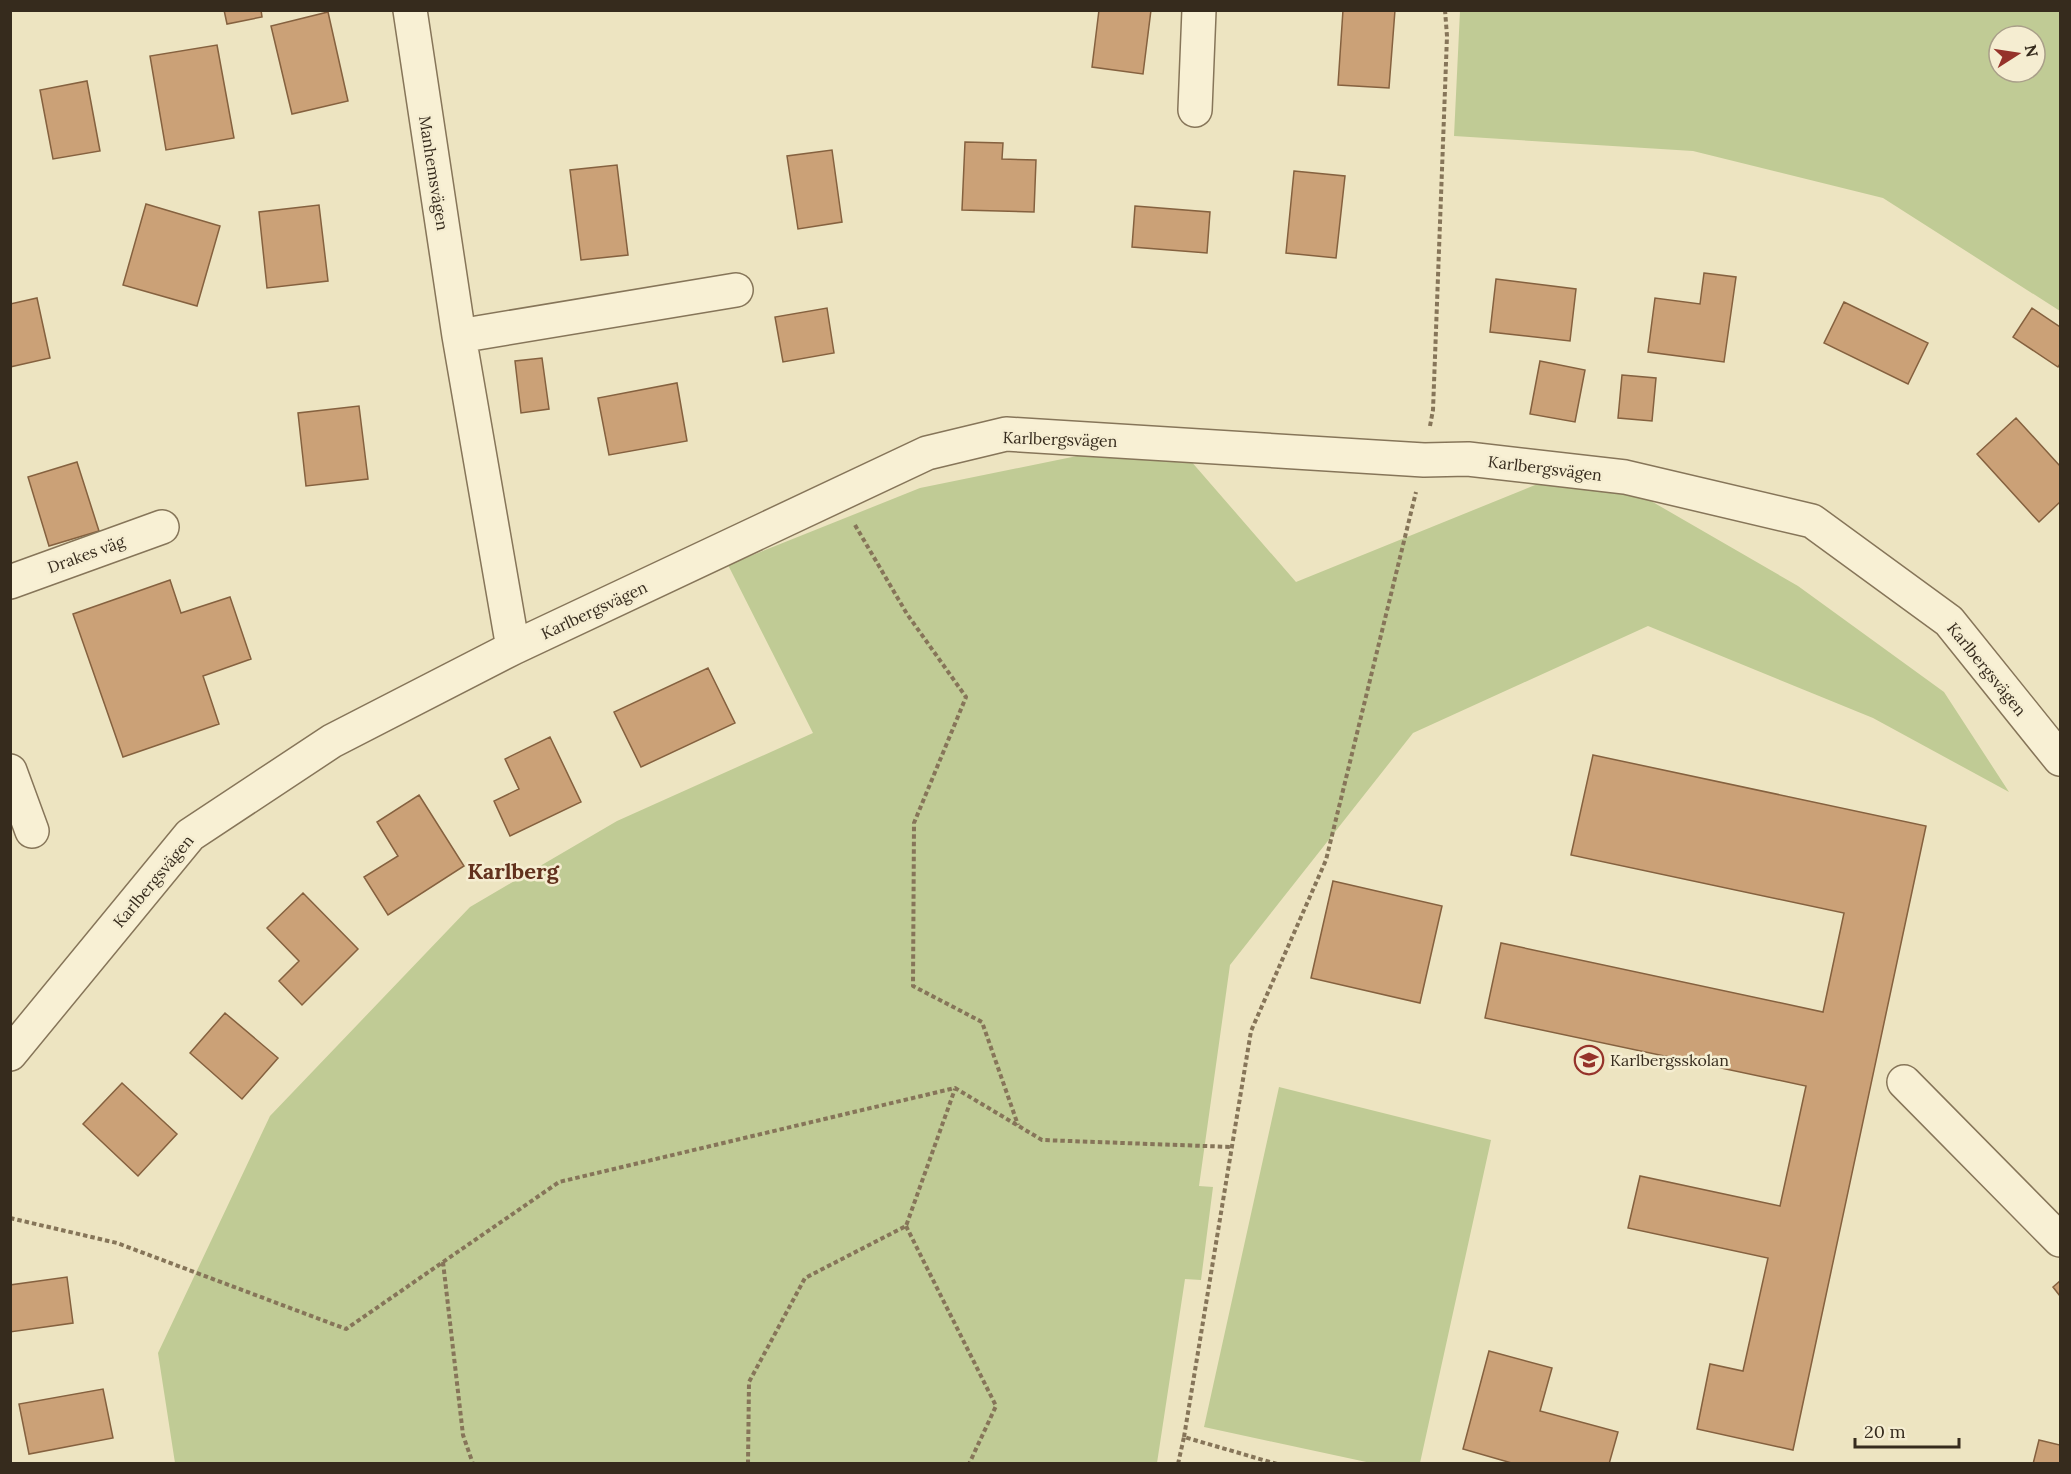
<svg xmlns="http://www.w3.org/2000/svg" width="2071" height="1474" viewBox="0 0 2071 1474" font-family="Lora,serif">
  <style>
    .green { fill: #c0cb95; fill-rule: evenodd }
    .building { fill: #cba177; stroke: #85613f; stroke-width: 1.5 }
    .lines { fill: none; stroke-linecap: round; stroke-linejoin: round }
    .minor-casing { stroke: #867559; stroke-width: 36 }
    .path { stroke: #867559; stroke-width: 4; stroke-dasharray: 4.5 3; stroke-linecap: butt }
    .minor { stroke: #f8f0d4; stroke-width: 33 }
    .labels { text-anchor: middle; stroke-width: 5; stroke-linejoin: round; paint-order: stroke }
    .street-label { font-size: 16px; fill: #362b1d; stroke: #f5edd1 }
    .poi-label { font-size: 16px; fill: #362b1d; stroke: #f5edd1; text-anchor: start }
    .district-label { font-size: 22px; font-weight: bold; fill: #62311d; stroke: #f5edd1 }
  </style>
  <rect width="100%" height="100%" fill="#ede4c1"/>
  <path class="green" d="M1460 11H2060V311L1883 198 1693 151 1454 136ZM1999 36H2035V72H1999Z
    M1170 437 1296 582 1587 464 1798 586 1944 692 2009 792 1873 718 1648 626 1413 733 1230 965 1199 1186 1213 1187 1201 1280 1185 1279 1157 1463H175L158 1353 270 1116 470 907 617 821 813 733 728 565 920 488Z
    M1279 1087 1491 1140 1420 1463H1371L1204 1427Z"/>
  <path class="building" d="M224 10H261L262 17 227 24Z
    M1099 10H1151L1143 74 1092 67Z
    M1343 10H1395L1389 88 1338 85Z
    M328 12 348 101 292 114 271 26Z
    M217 45 234 138 166 150 150 56Z
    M87 81 100 151 53 159 40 90Z
    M965 142 1003 143 1002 159 1036 160 1034 212 962 210Z
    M832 150 842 222 798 229 787 156Z
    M617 165 628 255 581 260 570 170Z
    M1294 171 1345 176 1336 258 1286 253Z
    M146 204 220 226 197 306 123 285Z
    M319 205 328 281 267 288 259 212Z
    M1135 206 1210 212 1207 253 1132 247Z
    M1704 273 1736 277 1724 362 1648 352 1655 298 1700 304Z
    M1496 279 1576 289 1570 341 1490 332Z
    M37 298 50 358 10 367V304Z
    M1844 302 1928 343 1908 384 1824 343Z
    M827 308 834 353 783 362 775 317Z
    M2032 308 2060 327V364L2058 367 2013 337Z
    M542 358 549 409 521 413 515 361Z
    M1540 361 1585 370 1575 422 1530 414Z
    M1622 375 1656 378 1652 421 1618 418Z
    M677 383 687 441 609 455 598 398Z
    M359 406 368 479 306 486 298 413Z
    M2016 418 2060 466V502L2039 522 1977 454Z
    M77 462 99 531 49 546 28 477Z
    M170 580 181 613 230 597 251 659 203 676 219 724 123 757 73 614Z
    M708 668 735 723 641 767 614 712Z
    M550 737 581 802 510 836 494 801 519 789 505 759Z
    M1593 755 1926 826 1793 1450 1697 1429 1710 1364 1743 1371 1768 1258 1628 1228 1640 1176 1780 1206 1806 1086 1485 1018 1501 943 1823 1012 1844 913 1571 855Z
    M419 795 464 866 388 915 364 877 398 856 377 822Z
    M1333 881 1442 906 1420 1003 1311 978Z
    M303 893 358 949 302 1005 279 981 299 961 267 928Z
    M225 1013 278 1058 242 1099 190 1053Z
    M122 1083 177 1134 138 1176 83 1124Z
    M67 1277 73 1323 10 1332V1285Z
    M2060 1281V1296L2053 1287Z
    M1489 1351 1552 1368 1540 1411 1618 1432 1609 1464H1515L1463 1449Z
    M103 1389 113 1438 29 1454 19 1404Z
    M2039 1440 2060 1445V1464H2033Z"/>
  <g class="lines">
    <g class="minor-casing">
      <path id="minor" d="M410 10 459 336 513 648
        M1195 110 1199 10
        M459 336 736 290
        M10 582 162 527
        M10 771 32 831
        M10 1054 190 835 332 741 513 648 927 453 1006 434 1424 460 1468 459 1625 477 1812 521 1949 621 2060 759
        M1904 1082 2060 1240"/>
    </g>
    <path class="path" d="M1430 426 1433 410 1447 36 1445 10
      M855 525 907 614 966 697 914 823 913 986 982 1022 1018 1125
      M10 1218 117 1243 346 1329 559 1182 955 1088 1042 1140 1232 1147
      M906 1226 996 1406 969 1464
      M443 1262 463 1435 473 1464
      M1184 1437 1251 1031 1326 860 1416 492
      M748 1464 749 1382 805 1278 906 1226 955 1089
      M1178 1464 1184 1437 1277 1464"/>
    <use href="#minor" class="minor"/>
  </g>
  <defs>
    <g id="school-ring" transform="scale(1.5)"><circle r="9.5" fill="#f5edd1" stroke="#95322a" stroke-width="1.5"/><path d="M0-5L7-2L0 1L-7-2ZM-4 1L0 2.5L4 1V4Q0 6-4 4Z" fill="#95322a"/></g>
  </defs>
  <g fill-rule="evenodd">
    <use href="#school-ring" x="1589" y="1060"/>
  </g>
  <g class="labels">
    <g class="street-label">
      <text transform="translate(434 173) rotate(81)" y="6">Manhemsvägen</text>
      <text transform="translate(1060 439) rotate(2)" y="6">Karlbergsvägen</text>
      <text transform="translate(1545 468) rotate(7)" y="6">Karlbergsvägen</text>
      <text transform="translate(86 554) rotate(-20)" y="6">Drakes väg</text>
      <text transform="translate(594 610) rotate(-25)" y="6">Karlbergsvägen</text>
      <text transform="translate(1987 669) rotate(51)" y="6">Karlbergsvägen</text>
      <text transform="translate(153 881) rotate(-50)" y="6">Karlbergsvägen</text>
    </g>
    <g class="poi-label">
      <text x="1610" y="1066">Karlbergsskolan</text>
    </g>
    <g class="district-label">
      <text x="513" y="879">Karlberg</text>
    </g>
  </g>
  <rect width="2071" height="1474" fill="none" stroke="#362b1d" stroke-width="24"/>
  <g transform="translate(2017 54) rotate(78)"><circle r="28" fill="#f5edd1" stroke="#a99f89" stroke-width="1.5"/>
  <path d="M0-4.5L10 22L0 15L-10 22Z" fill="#95322a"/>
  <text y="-9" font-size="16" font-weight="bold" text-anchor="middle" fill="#362b1d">N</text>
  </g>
  <path d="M1855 1438v9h104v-9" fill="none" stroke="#362b1d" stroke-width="3"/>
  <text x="1864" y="1438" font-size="18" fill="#362b1d" stroke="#f5edd1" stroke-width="4.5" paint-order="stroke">20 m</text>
</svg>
